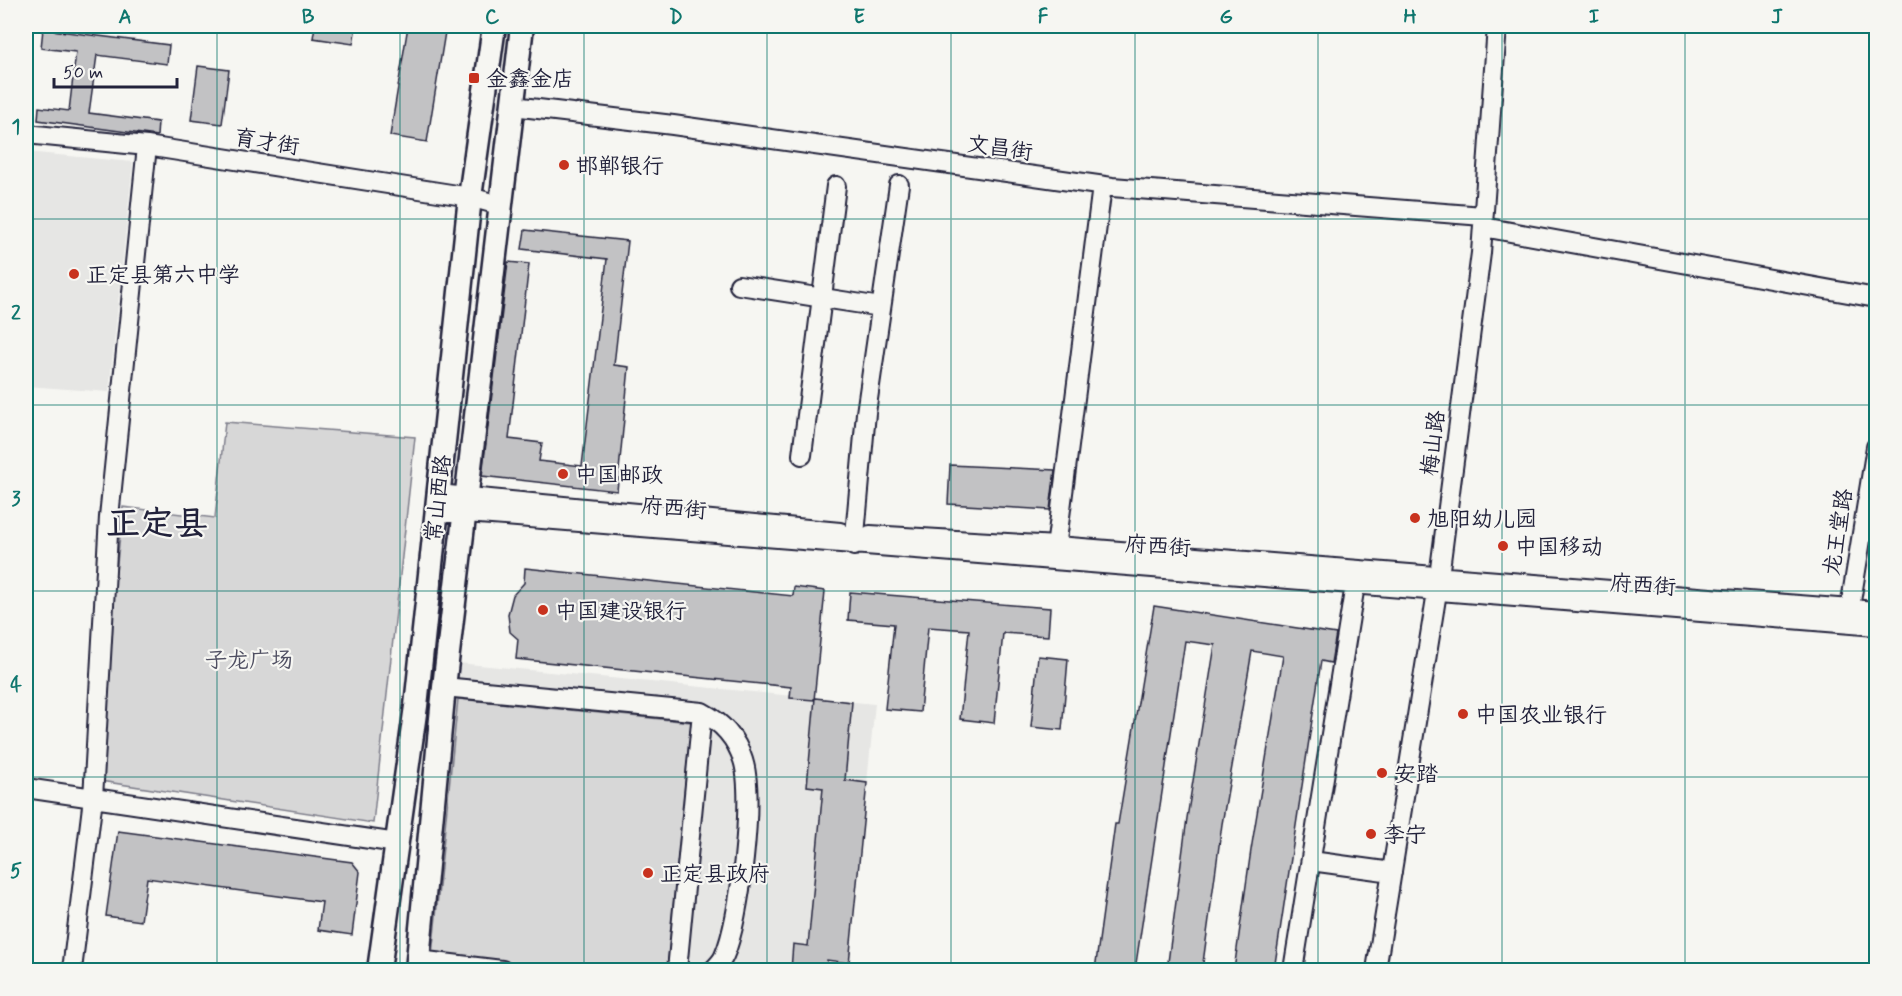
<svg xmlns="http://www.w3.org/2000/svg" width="1902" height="996" viewBox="0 0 1902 996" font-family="Mynerve,'LXGW WenKai TC',sans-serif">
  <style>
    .built { fill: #e6e6e4 }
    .green { fill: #d7d7d7; stroke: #7c7c89; stroke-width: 1.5 }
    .building { fill: #c2c2c4; stroke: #22223b; stroke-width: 1.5 }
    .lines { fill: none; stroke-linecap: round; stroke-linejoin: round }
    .minor-casing { stroke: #22223b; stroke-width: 22 }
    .major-casing { stroke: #22223b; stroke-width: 27 }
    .minor { stroke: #f6f6f2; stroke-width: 18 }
    .major { stroke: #f6f6f2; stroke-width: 22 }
    .grid { fill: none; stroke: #0f766e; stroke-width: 1.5; stroke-opacity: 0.55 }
    .poi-dot { fill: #c8321e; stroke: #f6f6f2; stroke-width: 2 }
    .labels { text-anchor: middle; stroke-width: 4.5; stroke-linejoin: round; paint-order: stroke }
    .poi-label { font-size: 22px; fill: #22223b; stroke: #f6f6f2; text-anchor: start }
    .street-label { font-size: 22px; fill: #22223b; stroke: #f6f6f2 }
    .park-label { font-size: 22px; fill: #4f4f62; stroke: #f6f6f2 }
    .town-label { font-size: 34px; font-weight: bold; fill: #22223b; stroke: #f6f6f2 }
    .neatline { fill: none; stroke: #0f766e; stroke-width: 2 }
    .grid-label { font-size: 20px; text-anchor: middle; font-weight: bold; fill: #0f766e }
  </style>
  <rect width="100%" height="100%" fill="#f6f6f2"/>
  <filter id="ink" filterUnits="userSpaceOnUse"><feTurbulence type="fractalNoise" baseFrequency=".0167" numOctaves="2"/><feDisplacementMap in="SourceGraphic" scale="12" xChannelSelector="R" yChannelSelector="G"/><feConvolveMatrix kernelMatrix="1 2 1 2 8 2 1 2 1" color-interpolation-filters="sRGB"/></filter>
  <g filter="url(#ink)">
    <path class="built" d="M26 152 133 162 109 392 26 386Z
      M458 663 875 704 848 970H428Z"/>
    <path class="green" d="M225 422 415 437 373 823 94 780 123 507 215 518Z
      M458 699 691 722 667 970H579L432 956Z"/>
    <path class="building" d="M315 26H356L353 44 313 38Z
      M408 26H446L427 142 390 136Z
      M43 29 169 45 167 64 97 55 89 113 158 122 157 136 38 120 39 107 69 111 76 52 41 48Z
      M198 66 229 70 222 124 191 120Z
      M525 230 628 241 614 365 629 367 617 491 482 476 508 262 529 264 509 439 542 443 539 461 582 466 607 259 522 249Z
      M950 465 1055 470 1050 510 948 504Z
      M525 568 793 596 794 587 825 591 814 700 790 698 791 687 516 659 518 639 510 632 508 614 513 595 524 583Z
      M850 592 1050 608 1048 636 1003 633 994 723 960 719 969 630 928 627 920 712 885 709 894 624 848 620Z
      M1154 606 1336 634 1331 663 1321 661 1274 970H1234L1251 850 1283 656 1252 651 1222 824 1202 970H1167L1187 818 1215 645 1185 641 1135 970H1095L1115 824H1118Z
      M1038 656 1068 659 1062 730 1031 727Z
      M815 698 852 702 845 780 867 783 849 963 827 960 826 970H791L793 944 808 946 823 788 807 786Z
      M118 831 352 862 360 872 352 935 318 930 322 902 147 878 141 921 106 916Z"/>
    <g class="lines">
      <g class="minor-casing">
        <path id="minor" d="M513 106 673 125 1112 187 1483 216
          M26 134 147 146 470 197 499 205
          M1483 227 1876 298
          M739 285 881 307
          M802 455 836 186
          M438 494 840 532
          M436 513H466L1876 626
          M870 535 1057 546 1876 611
          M854 546 866 413 899 185
          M1055 556 1102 186
          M1848 620 1876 447
          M444 687 702 712 677 970
          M702 712C721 722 736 738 743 760 755 796 740 921 724 956 722 961 717 966 713 970
          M26 788 397 843
          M1311 861 1392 872
          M418 960 502 970
          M72 970 93 798 109 517 147 146
          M1293 970 1355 585
          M1376 970 1437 592 1481 253 1497 26"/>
      </g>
      <g class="major-casing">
        <path id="major" d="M379 970 416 706 470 197 494 26
          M417 970 444 687 522 26"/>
      </g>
      <use href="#minor" class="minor"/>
      <use href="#major" class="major"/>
    </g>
  </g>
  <path class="grid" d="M217 26V970M400 26V970M584 26V970M767 26V970M951 26V970M1135 26V970M1318 26V970M1502 26V970M1685 26V970M26 219H1876M26 405H1876M26 591H1876M26 777H1876"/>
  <g class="poi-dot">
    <rect x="468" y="72" width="12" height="12" rx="3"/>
    <circle cx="564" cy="165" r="6"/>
    <circle cx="74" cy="274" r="6"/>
    <circle cx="563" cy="474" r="6"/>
    <circle cx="1415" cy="518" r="6"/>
    <circle cx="1503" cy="546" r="6"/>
    <circle cx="543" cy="610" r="6"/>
    <circle cx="1463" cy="714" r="6"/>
    <circle cx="1382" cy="773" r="6"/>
    <circle cx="1371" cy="834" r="6"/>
    <circle cx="648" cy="873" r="6"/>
  </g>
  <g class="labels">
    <g class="poi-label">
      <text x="486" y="86">金鑫金店</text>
      <text x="576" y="173">邯郸银行</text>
      <text x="86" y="282">正定县第六中学</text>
      <text x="575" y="482">中国邮政</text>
      <text x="1427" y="526">旭阳幼儿园</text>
      <text x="1515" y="554">中国移动</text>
      <text x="555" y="618">中国建设银行</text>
      <text x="1475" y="722">中国农业银行</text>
      <text x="1394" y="781">安踏</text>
      <text x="1383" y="842">李宁</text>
      <text x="660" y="881">正定县政府</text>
    </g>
    <g class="street-label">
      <text transform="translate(267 141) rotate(9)" y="8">育才街</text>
      <text transform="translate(1000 147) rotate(8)" y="8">文昌街</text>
      <text transform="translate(1432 443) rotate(-83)" y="8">梅山路</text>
      <text transform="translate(437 498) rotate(-83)" y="8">常山西路</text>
      <text transform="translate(674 507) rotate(5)" y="8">府西街</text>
      <text transform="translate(1837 532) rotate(-81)" y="8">龙王堂路</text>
      <text transform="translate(1158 545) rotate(4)" y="8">府西街</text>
      <text transform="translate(1643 584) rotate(4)" y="8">府西街</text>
    </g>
    <g class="park-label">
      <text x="249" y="667">子龙广场</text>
    </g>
    <g class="town-label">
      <text x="157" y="534">正定县</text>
    </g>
  </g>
  <rect width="1902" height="996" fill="none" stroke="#f6f6f2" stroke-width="66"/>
  <path d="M54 78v9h123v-9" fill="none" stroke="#22223b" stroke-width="3"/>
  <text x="63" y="78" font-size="18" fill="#22223b" stroke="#f6f6f2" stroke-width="4.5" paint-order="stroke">50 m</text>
  <rect x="33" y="33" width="1836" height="930" class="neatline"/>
  <g class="grid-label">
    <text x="125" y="23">A</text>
    <text x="308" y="23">B</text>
    <text x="492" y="23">C</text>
    <text x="676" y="23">D</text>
    <text x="859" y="23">E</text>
    <text x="1043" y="23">F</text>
    <text x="1226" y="23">G</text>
    <text x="1410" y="23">H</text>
    <text x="1594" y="23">I</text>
    <text x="1777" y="23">J</text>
    <text x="16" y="133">1</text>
    <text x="16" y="319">2</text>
    <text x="16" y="505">3</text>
    <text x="16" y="691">4</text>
    <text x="16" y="877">5</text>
  </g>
</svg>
